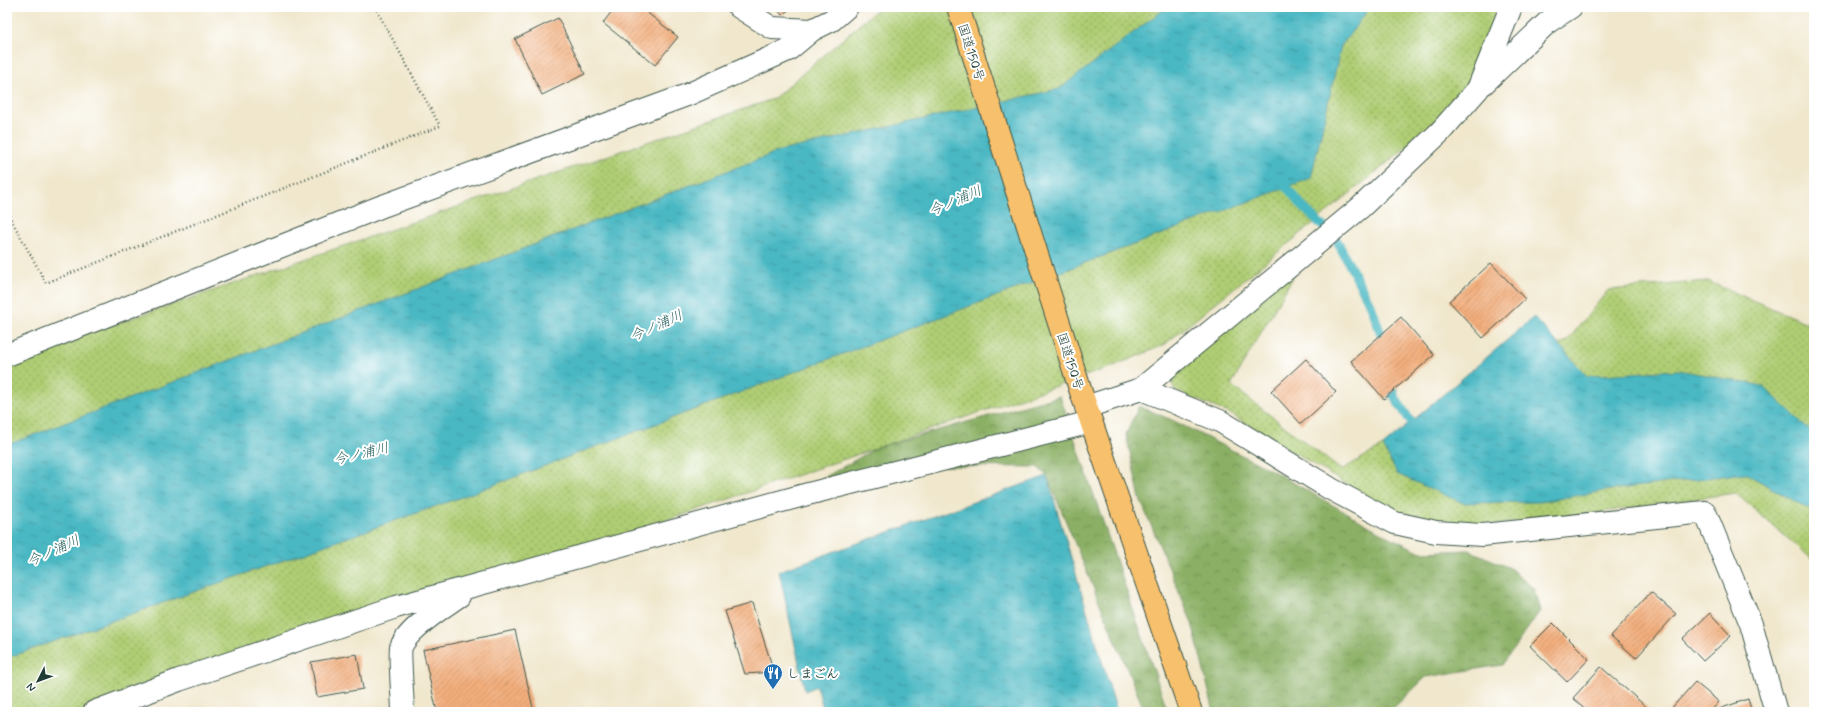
<svg xmlns="http://www.w3.org/2000/svg" width="1821" height="719" viewBox="0 0 1821 719" font-family="Mynerve,'Klee One',sans-serif">
  <style>
    .grass { fill: url(#grass-dots); stroke: #678554 }
    .forest { fill: url(#forest-crowns); stroke: #55764c }
    .water { fill: url(#water-ripples); stroke: #347a7c }
    .lines { fill: none; stroke-linecap: round; stroke-linejoin: round }
    .stream { stroke: #4ab8c3; stroke-width: 9 }
    .building { fill: url(#building-hatch) }
    .street-casing { stroke: #3e564b; stroke-width: 24 }
    .highway-casing { stroke: #3e564b; stroke-width: 24 }
    .path { stroke: #3e564b; stroke-width: 2.5; stroke-dasharray: 1 3; stroke-linecap: butt }
    .street { stroke: #fff; stroke-width: 22 }
    .highway { stroke: #f7c06c; stroke-width: 22 }
    .labels { text-anchor: middle; stroke-width: 4; stroke-linejoin: round; paint-order: stroke }
    .street-label { font-size: 13px; fill: #1f3d34; stroke: #fff }
    .poi-label { font-size: 13px; font-weight: bold; fill: #1f3d34; stroke: #fff; text-anchor: start }
    .water-label { font-size: 14px; font-style: italic; fill: #2c625f; stroke: #fff }
  </style>
  <defs>
    <pattern id="grass-dots" width="8" height="8" patternUnits="userSpaceOnUse"><rect width="8" height="8" fill="#afcd73"/><path d="M2 2h.1M6 6h.1" fill="none" stroke="#8ea85f" stroke-width="1.8" stroke-linecap="round"/></pattern>
    <pattern id="forest-crowns" width="20" height="18" patternUnits="userSpaceOnUse"><rect width="20" height="18" fill="#8bb065"/><path d="M2 6a3 3 0 1 1 6 0M12 15a3 3 0 1 1 6 0" fill="none" stroke="#719054"/></pattern>
    <pattern id="water-ripples" width="26" height="14" patternUnits="userSpaceOnUse"><rect width="26" height="14" fill="#4ab8c3"/><path d="M2 4q2-2 4 0t4 0M15 11q2-2 4 0t4 0" fill="none" stroke="#3d979f"/></pattern>
    <pattern id="building-hatch" width="6" height="6" patternUnits="userSpaceOnUse"><rect width="6" height="6" fill="#f3ae7b"/><path d="M-1 1l2-2M0 6l6-6M5 7l2-2" fill="none" stroke="#c48f66"/></pattern>
  </defs>
  <rect width="100%" height="100%" fill="#fff"/>
  <filter id="ink" filterUnits="userSpaceOnUse"><feTurbulence type="fractalNoise" baseFrequency=".025" numOctaves="2"/><feDisplacementMap in="SourceGraphic" scale="8" xChannelSelector="R" yChannelSelector="G"/><feConvolveMatrix kernelMatrix="1 2 1 2 8 2 1 2 1" color-interpolation-filters="sRGB"/></filter>
  <filter id="wash" filterUnits="userSpaceOnUse"><feTurbulence type="fractalNoise" baseFrequency=".012" numOctaves="4" result="noise"/><feDisplacementMap in="SourceGraphic" scale="16" xChannelSelector="R" yChannelSelector="G"/><feGaussianBlur stdDeviation="0.9" result="paint"/><feColorMatrix in="noise" values="0 0 0 0 0 0 0 0 0 0 0 0 0 0 0 0 0 1.4 0 .05"/><feComposite in="paint" operator="in"/></filter>
  <g filter="url(#wash)">
    <rect width="100%" height="100%" fill="#f0e7cc"/>
    <path class="grass" d="M880 7H1507L1478 89 1164 345 1114 366 112 712H7V361L773 99Z
      M1308 251 1231 385 1341 470 1568 340 1608 290 1707 281 1814 326V561L1735 493 1547 520 1476 526 1390 511 1229 413 1175 391 1169 375Z"/>
    <path class="forest" d="M1060 396 1168 712H1145L1047 476 1037 467 919 466 783 501 878 447Z
      M1139 406 1172 420 1273 471 1387 536 1421 552 1469 550 1510 568 1534 589 1540 611 1502 665 1426 677 1389 712H1214L1192 623 1140 499 1126 434Z"/>
    <path class="water" d="M1167 7H1370L1341 46 1311 178 459 498 7 658V445L780 151 1059 89Z
      M1534 317 1587 376 1678 370 1763 386 1814 434V512L1745 473 1610 490 1539 502 1463 503 1397 474 1383 446Z
      M1047 476 1117 712H824L817 686 805 691 779 571Z"/>
    <g class="lines">
      <path class="stream" d="M1279 178 1304 208 1336 239 1372 308 1385 346
        M1391 380 1394 396 1411 422 1419 430"/>
    </g>
    <g id="blocks">
      <path class="building" d="M615 7H640L678 37 655 65 603 23Z
        M775 7H792L782 15Z
        M558 18 585 74 542 95 515 39Z
        M1491 263 1525 299 1483 338 1449 301Z
        M1401 317 1434 355 1384 399 1351 361Z
        M1306 359 1336 392 1301 424 1271 391Z
        M1651 592 1676 614 1636 658 1611 636Z
        M752 603 774 672 745 674 725 611Z
        M1710 613 1731 636 1703 661 1682 639Z
        M1553 623 1589 659 1567 682 1530 646Z
        M515 630 534 712H437L423 650Z
        M357 654 363 689 317 697 311 662Z
        M1601 667 1652 712H1589L1573 698Z
        M1695 682 1719 702 1710 712H1668Z
        M1748 699 1752 712H1720L1719 709Z"/>
    </g>
  </g>
  <g filter="url(#ink)">
    <use href="#blocks" fill-opacity="0" stroke="#3e564b" stroke-width="1"/>
    <g class="lines">
      <g class="street-casing">
        <path id="street" d="M739 7 772 28 812 30 832 20 847 7
          M1483 84 1548 22 1571 7
          M7 355 380 207 687 95 788 50 812 30
          M1141 389 1220 421 1331 489 1395 523 1436 532 1482 535 1705 512 1751 624 1776 712
          M1086 407 1141 389 1361 207 1440 132 1478 89 1511 7
          M94 712 179 680 396 607 804 495 1091 422
          M403 712C403 701 399 654 401 647 408 629 443 607 459 596"/>
      </g>
      <g class="highway-casing">
        <path id="highway" d="M958 7 1081 392 1191 712"/>
      </g>
      <path class="path" d="M7 212 46 283 440 126 375 7"/>
      <use href="#street" class="street"/>
      <use href="#highway" class="highway"/>
    </g>
  </g>
  <defs>
    <g id="restaurant-pin" transform="scale(1)"><path d="M0 17L-7.5 6A9.5 9.5 0 1 1 7.5 6Z" fill="#1f6fb2" stroke="#fff"/><path d="M-5-6h1v4h1v-4h1v4h1v-4h1v5L-1.5 .5V6h-2V.5L-5-1ZM5-6V6H3V1.5H1.5Q1.5-4 5-6Z" fill="#fff"/></g>
  </defs>
  <g fill-rule="evenodd">
    <use href="#restaurant-pin" x="773" y="673"/>
  </g>
  <g class="labels">
    <g class="street-label">
      <text transform="translate(972 52) rotate(72)" y="5">国道150号</text>
      <text transform="translate(1071 361) rotate(72)" y="5">国道150号</text>
    </g>
    <g class="poi-label">
      <text x="787" y="678">しまごん</text>
    </g>
    <g class="water-label">
      <text transform="translate(955 200) rotate(-23)" y="5">今ノ浦川</text>
      <text transform="translate(656 325) rotate(-24)" y="5">今ノ浦川</text>
      <text transform="translate(361 453) rotate(-13)" y="5">今ノ浦川</text>
      <text transform="translate(53 550) rotate(-24)" y="5">今ノ浦川</text>
    </g>
  </g>
  <rect width="1821" height="719" fill="none" stroke="#fff" stroke-width="24"/>
  <g transform="translate(38 681) rotate(228)" stroke="#ffffff" stroke-width="3" paint-order="stroke">
  <path d="M0-3L7 15L0 10L-7 15Z" fill="#1f3d34"/>
  <text y="-6" font-size="11" font-weight="bold" text-anchor="middle" fill="#1f3d34">N</text>
  </g>
</svg>
